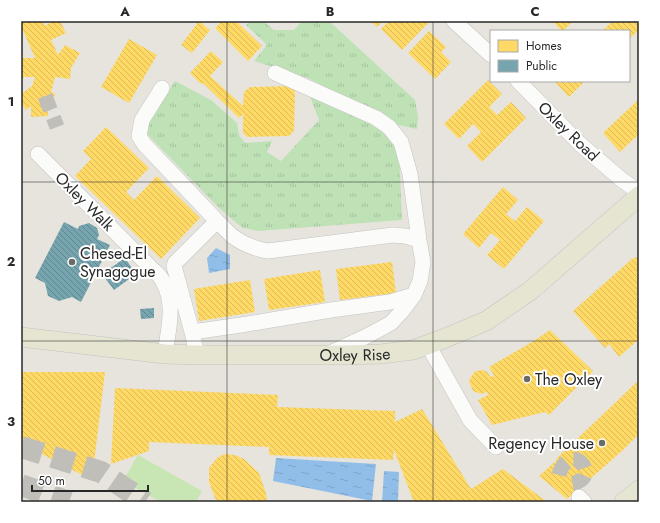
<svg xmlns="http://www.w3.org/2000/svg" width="660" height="523" viewBox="0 0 660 523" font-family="Jost,sans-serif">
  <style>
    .grass { fill: url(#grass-tufts) }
    .pitch { fill: #c8e6b3 }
    .water { fill: url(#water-ripples) }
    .homes { fill: url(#homes-back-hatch) }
    .public { fill: url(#public-back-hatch) }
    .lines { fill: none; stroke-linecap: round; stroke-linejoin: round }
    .minor-tunnel { stroke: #c0beb9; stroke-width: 15; stroke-dasharray: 15 8; stroke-linecap: butt }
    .highway-tunnel { stroke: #c0beb9; stroke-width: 22; stroke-dasharray: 22 11; stroke-linecap: butt }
    .minor-casing { stroke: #c4c3c3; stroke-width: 16 }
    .major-casing { stroke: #c3c2c0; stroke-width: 20 }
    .minor { stroke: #fbfbfa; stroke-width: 15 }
    .major { stroke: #e5e5d2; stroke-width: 19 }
    .grid { fill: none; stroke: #282828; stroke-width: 1; stroke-opacity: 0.55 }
    .poi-dot { fill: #6a6a67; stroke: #fff; stroke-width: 1.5 }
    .labels { text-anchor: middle; stroke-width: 4; stroke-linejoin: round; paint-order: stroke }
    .street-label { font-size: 16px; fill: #282828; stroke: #fff }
    .poi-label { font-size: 16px; fill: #282828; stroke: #fff; text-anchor: start }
    .neatline { fill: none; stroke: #282828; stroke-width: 1.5 }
    .grid-label { font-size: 13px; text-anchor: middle; font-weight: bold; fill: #282828 }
  </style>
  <defs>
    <pattern id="grass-tufts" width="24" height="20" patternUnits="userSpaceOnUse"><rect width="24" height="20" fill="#bee2b6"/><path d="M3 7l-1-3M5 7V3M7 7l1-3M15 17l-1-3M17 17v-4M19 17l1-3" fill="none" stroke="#a3c29c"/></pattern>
    <pattern id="water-ripples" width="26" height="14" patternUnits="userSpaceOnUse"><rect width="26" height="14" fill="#91bee8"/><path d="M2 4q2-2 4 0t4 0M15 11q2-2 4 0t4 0" fill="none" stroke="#7da3c7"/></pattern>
    <pattern id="homes-back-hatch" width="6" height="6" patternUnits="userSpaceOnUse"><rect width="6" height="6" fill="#ffd966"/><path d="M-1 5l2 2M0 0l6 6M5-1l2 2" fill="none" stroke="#dbba58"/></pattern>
    <pattern id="public-back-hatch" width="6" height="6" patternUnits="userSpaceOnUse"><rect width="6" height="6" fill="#76a5af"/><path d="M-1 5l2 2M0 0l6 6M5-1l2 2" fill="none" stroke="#61868e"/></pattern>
  </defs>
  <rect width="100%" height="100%" fill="#e6e4dd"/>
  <path class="grass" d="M250 21H263L274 30H294L302 21H329L415 100 418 117 417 129 398 125 308 78 254 61 267 45 246 25Z
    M175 81 211 100 237 123 239 135 245 143 272 141 267 152 281 161 319 120 309 94 376 126 399 148 402 220 258 231 243 228 234 221 218 207 147 134 148 123Z"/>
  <path class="pitch" d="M138 455 202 491 196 502H161L123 481Z"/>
  <path class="water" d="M216 248 230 255V269L209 273 207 258Z
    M276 458 376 464 372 501 273 481Z
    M384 471 399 472 398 502H382Z"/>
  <path class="homes" d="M21 21H43L45 26 53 21H60L66 33 51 40 58 55 65 45 80 53 71 68 70 79 55 77 51 92 55 94 52 103 48 102V116L31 117V106L26 110 21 103V94L32 86 35 77H24L21 80V53H23L22 58H35L21 26Z
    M199 21 210 30 192 53 181 45Z
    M222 21H236L262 46 248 61 215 28Z
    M370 21H383L377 27Z
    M389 21H430L402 50 381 29Z
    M552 21H573L563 31H562Z
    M613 21H639V30L629 39V31H602Z
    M429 31 446 47 441 52 451 62 435 79 408 53Z
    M129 39 157 55 129 103 101 87Z
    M211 51 223 62 210 76 243 106 244 92 250 87 291 86 295 91 294 131 289 136 247 137 243 133V114L239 118 203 83 201 84 190 73Z
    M488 80 502 94 489 107 497 115 511 102 526 118 482 162 467 146 481 132 473 124 459 139 444 124Z
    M554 81H585L569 97Z
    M639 99V134L620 152 603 133Z
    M106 127 149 168 126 192 134 200 157 176 200 218 161 259 75 176 91 159 83 151Z
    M503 187 518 200 506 214 515 221 527 207 544 221 504 269 487 255 500 240 491 233 479 248 463 234Z
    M639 257V339L619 357 609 344 605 348 573 311 633 258Z
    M392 262 396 293 340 300 336 269Z
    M320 270 325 302 269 310 264 279Z
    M250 280 255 312 199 321 194 289Z
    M550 330 593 371 549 415 545 412 492 425 478 400 488 395 487 392 481 394 473 391 470 384 469 381 472 375 476 371 483 370 487 372 491 377 494 376 489 367 532 342Z
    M21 372H105L92 480 21 443Z
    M639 380V434L622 451 567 499 539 476 557 460 556 459Z
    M115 388 278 395 277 407 395 411V422L422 409 471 489 503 469 547 502H414L394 450 393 460 269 455V447L149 442V451L111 464Z
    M224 454 235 455 244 459 259 473 266 493 267 502H218L215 498 209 482V468L217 458Z"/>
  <path class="public" d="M64 222 78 229 79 226 89 223 97 228 99 235 97 239 110 245 81 302 72 297 59 301 48 296 45 283 35 278Z
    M125 258 136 274 114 290 102 274Z
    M154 308V318L141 319 140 309Z"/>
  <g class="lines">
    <path class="minor-tunnel" d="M45 96 57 127
      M559 475C570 436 607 481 568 484"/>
    <path class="highway-tunnel" d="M21 447 101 472 145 502
      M21 485 69 502"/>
    <g class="minor-casing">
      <path id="minor" d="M454 21 491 55
        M275 73 376 118 389 127 401 142 410 174 419 240 423 262 420 281 414 295 402 311 391 323 367 336 328 354
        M518 81 580 144 622 180 639 192
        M162 88 142 120 139 136 144 144 217 221 232 236C243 244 255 249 268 251L393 235 405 236 419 240
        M38 154 153 270C157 273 161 277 163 282 176 304 168 330 165 354
        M192 332 241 325 331 310 390 302 414 295
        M428 345 470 420 496 447
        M197 355 192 332 174 266 175 263 217 221
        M579 497 584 502"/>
    </g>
    <g class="major-casing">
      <g id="major">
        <path id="s1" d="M21 337 165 354 197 355H342L381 354 413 350 443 339 486 321 530 291 639 196"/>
        <path d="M624 502 639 490"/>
      </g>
    </g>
    <use href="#minor" class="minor"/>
    <use href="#major" class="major"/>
  </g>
  <path class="grid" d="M227 21V502M433 21V502M21 182H639M21 341H639"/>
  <g class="poi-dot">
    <circle cx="72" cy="262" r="4"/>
    <circle cx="527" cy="379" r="4"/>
    <circle cx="602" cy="443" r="4"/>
  </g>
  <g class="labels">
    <g class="street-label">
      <text transform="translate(569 131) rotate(44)" y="6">Oxley Road</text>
      <text transform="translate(85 201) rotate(45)" y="6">Oxley Walk</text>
      <text dy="6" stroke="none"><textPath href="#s1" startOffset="335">Oxley Rise</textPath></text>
    </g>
    <g class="poi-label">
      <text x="80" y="259">Chesed-El<tspan x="80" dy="18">Synagogue</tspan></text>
      <text x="535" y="385">The Oxley</text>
      <text x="594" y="449" text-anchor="end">Regency House</text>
    </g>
  </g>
  <rect width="660" height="523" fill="none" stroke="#ffffff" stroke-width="44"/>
  <rect x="490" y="30" width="140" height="52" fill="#ffffff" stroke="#a9a9a9"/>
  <rect x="498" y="40" width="20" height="12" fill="#ffd966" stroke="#a9a9a9"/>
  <text x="526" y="50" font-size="12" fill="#282828">Homes</text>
  <rect x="498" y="60" width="20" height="12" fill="#76a5af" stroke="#a9a9a9"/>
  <text x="526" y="70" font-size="12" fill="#282828">Public</text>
  <path d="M32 485v6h116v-6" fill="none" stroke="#282828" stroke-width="2"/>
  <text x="38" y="485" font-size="12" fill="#282828" stroke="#ffffff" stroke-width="3" paint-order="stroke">50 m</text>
  <rect x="22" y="22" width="616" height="479" class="neatline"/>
  <g class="grid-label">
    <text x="125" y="16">A</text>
    <text x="330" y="16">B</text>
    <text x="535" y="16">C</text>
    <text x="11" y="106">1</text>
    <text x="11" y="266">2</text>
    <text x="11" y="426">3</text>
  </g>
</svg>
